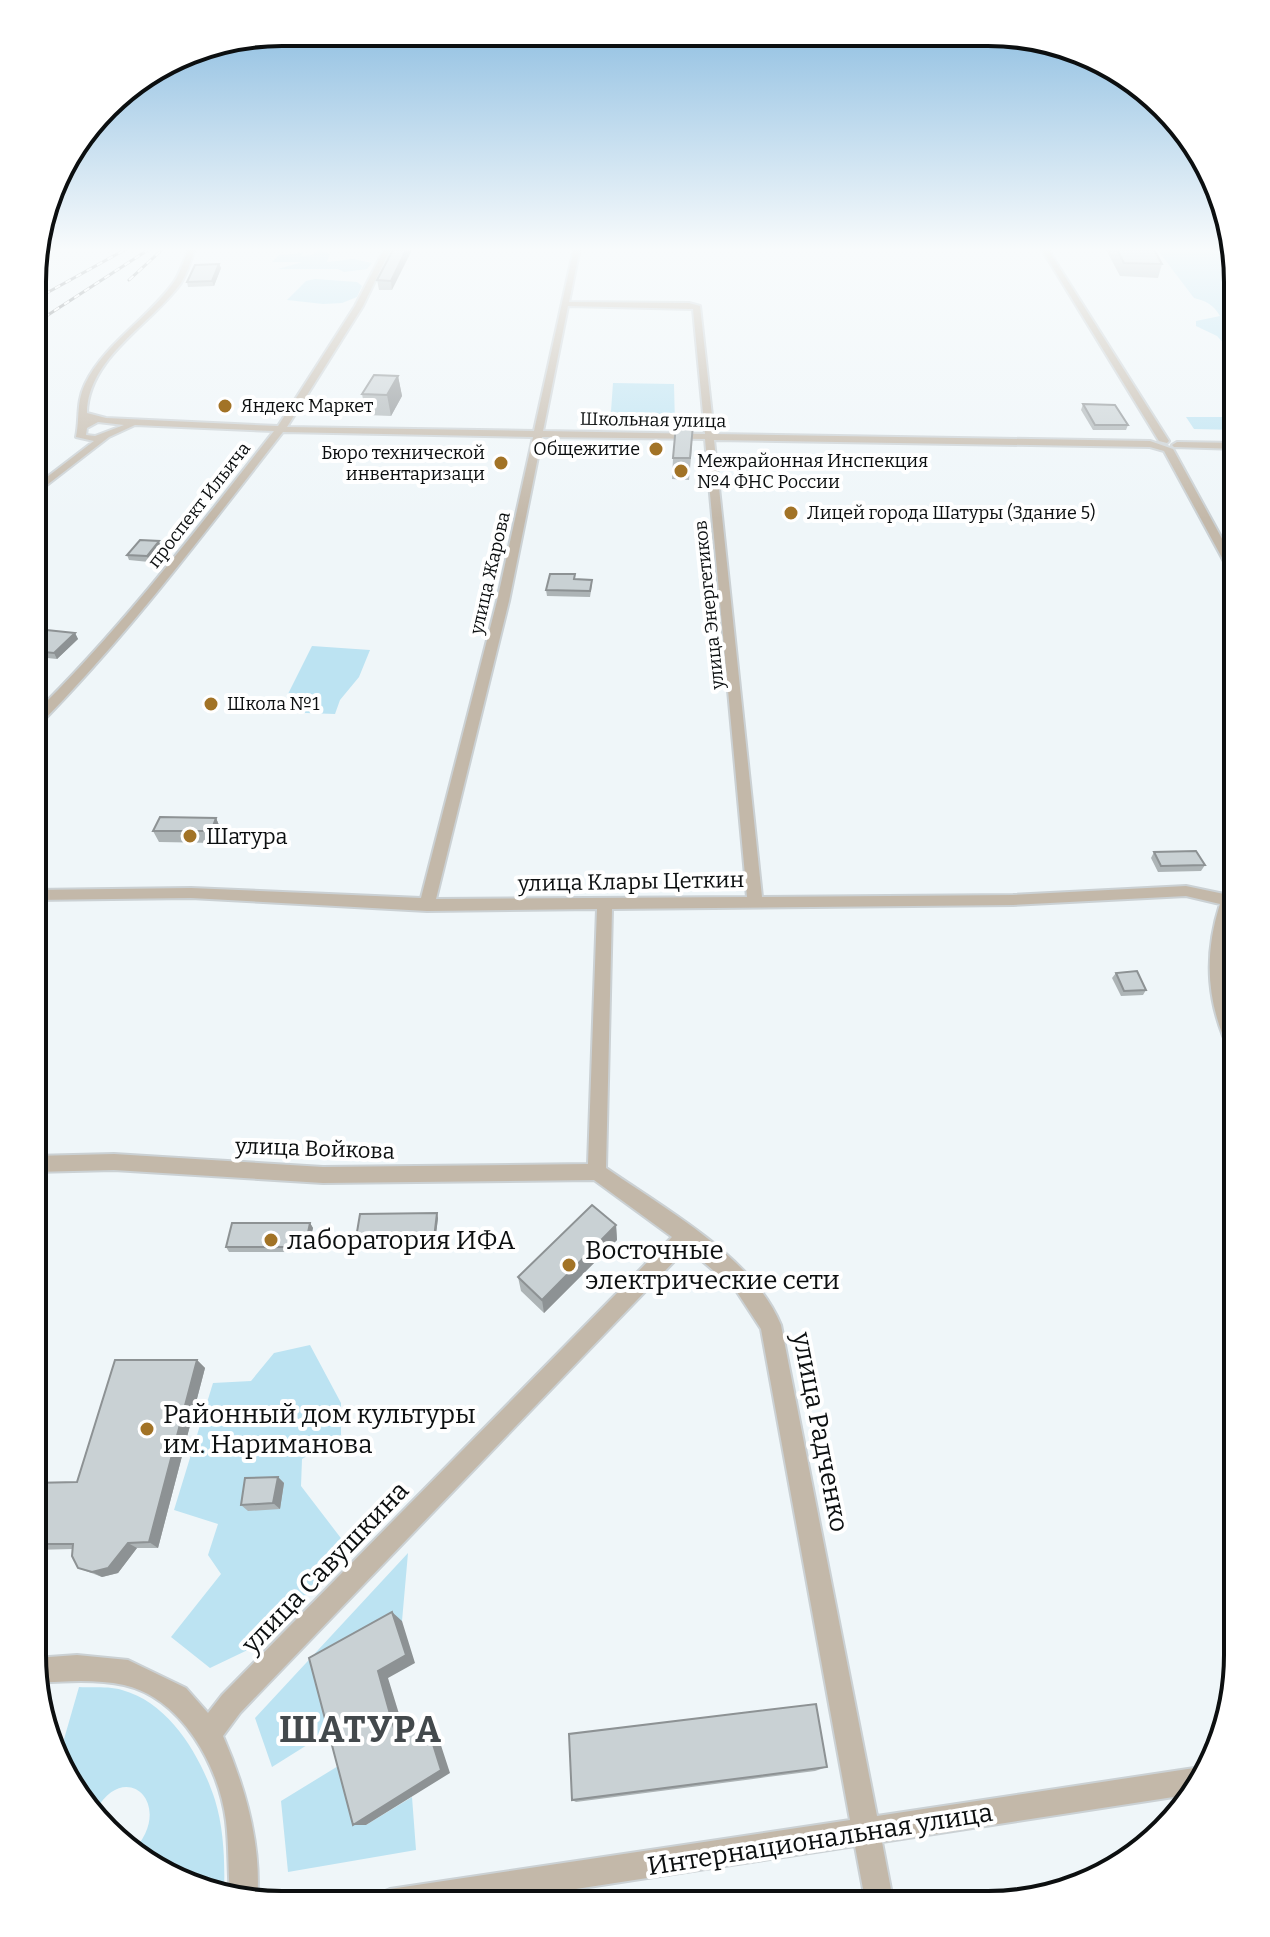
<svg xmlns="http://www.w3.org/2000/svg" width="1270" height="1937" viewBox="0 0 1270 1937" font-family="Bitter,serif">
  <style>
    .green { fill: #bce3f2 }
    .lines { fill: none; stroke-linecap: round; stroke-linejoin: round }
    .minor-casing { stroke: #cbd1d4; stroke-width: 4 }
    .major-casing { stroke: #cbd1d4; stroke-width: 4 }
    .minor { fill: #c3b8a9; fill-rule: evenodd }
    .major { fill: #98846a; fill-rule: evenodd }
    .rail-casing { stroke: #63686a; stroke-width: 3 }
    .rail { stroke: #fff; stroke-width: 2; stroke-dasharray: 6; stroke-linecap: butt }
    .wall { fill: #adb4b6 }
    .shaded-wall { fill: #8d9294 }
    .building { fill: #c9d1d4; stroke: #8d9294; stroke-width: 2 }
    .poi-dot { fill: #a27326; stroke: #fff; stroke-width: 3 }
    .labels { text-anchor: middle; stroke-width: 8; stroke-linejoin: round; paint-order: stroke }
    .far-poi-label { font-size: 18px; fill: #0c0f10; stroke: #fff; text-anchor: start }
    .far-street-label { font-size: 18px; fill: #0c0f10; stroke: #fff }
    .poi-label { font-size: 22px; fill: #0c0f10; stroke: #fff; text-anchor: start }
    .street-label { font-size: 22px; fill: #0c0f10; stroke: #fff }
    .near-poi-label { font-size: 26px; fill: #0c0f10; stroke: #fff; text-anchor: start }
    .near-street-label { font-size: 26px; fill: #0c0f10; stroke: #fff }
    .near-district-label { font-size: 36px; font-weight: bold; letter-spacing: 2px; fill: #43494c; stroke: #fff }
    .rim { fill: none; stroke: #0c0f10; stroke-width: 4 }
  </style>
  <rect width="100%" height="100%" fill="#eff6f9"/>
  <path class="green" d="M1156 248H1231L1238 282V373L1229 349 1217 336 1196 326V321L1220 316C1214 305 1206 301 1194 298Z
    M318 250 330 254 327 262 353 259 372 263 367 269 344 272 338 269H278L302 262H272L279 255 303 253 301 256 312 255Z
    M315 279 357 282 362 286 357 297 342 303 323 304 287 300 306 281Z
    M613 383 674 384 675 425H610Z
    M1186 417H1238V430L1194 429Z
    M312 646 370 650 359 677 340 700 335 714 279 712Z
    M310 1345 341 1403V1435L302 1459 301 1486 350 1550 258 1645 210 1668 171 1637 221 1574 208 1555 218 1524 174 1510 213 1383 251 1381 274 1353Z
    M408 1553 402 1621 339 1725 272 1767 255 1718Z
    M79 1687C92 1688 109 1686 122 1690 170 1703 201 1757 215 1800 224 1829 225 1863 224 1893L130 1854C178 1808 127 1756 96 1810L58 1760Z
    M348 1760 366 1825 412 1797 416 1850 288 1872 281 1801Z"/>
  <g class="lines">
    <g class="minor-casing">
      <path id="minor" d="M189 248H195C191 260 188 272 181 283 152 324 88 357 87 413L106 418 278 426 355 306 385 248H391L363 306 287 427 534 431 574 248H580L569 302 689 303 700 306 714 434 1150 441 1173 449 1238 568V581L1233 578 1164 451 1150 447 714 440 762 897 1013 895 1186 886 1224 894 1233 874 1238 873C1238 906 1225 932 1224 965 1224 992 1232 1008 1238 1033 1239 1040 1238 1050 1238 1058L1232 1056C1207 1006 1203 958 1220 904L1186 896 1013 905 612 909 606 1168C665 1209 753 1257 781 1325L877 1816 1201 1767 1207 1769 1193 1794 882 1842 894 1905H866L855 1846 479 1904 376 1903 380 1893 390 1889 850 1820 761 1329 735 1289 687 1248 240 1713 223 1736C246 1789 262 1845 257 1903H249L230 1895C228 1870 229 1845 226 1821 219 1766 182 1698 124 1685 96 1679 66 1681 38 1683L33 1659 35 1658 77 1655 128 1660 186 1688 208 1713 222 1695 672 1237 594 1180 323 1183 114 1170 33 1172V1156L114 1154 323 1167 588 1164 597 909 427 911 191 898 33 900V890L191 888 421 898 497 601 533 437 283 432C204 533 128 635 38 726L33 727V715C122 628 197 529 274 431L135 425 109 437 34 495V487L94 441 76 437C80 419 76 403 85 384 105 343 148 319 174 282 181 272 184 259 189 248ZM568 306 693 309 705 434 543 431ZM98 422 124 425 95 436 86 435 87 428ZM542 437 705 439 747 897 436 899 509 601Z
        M1041 248H1047L1169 441 1167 443 1159 441Z
        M1177 442 1238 443V449L1174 447 1172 445Z"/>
    </g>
    <g class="major-casing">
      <path id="major" d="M34 248H40L34 252Z"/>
    </g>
    <use href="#minor" class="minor"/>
    <use href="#major" class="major"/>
    <g class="rail-casing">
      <path id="rail" d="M129 280 164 248
        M34 300 128 248
        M34 324 151 248"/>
    </g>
    <use href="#rail" class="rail"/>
  </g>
  <path class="wall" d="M394 248 392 290H379L377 280Z
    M1105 248H1153L1162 264 1158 278 1120 276Z
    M219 264 221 268 214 286 188 287 187 282Z
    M398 376 402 396 391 416 366 415 362 394Z
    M1083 404 1128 425 1126 430H1093L1081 410Z
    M692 446 689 480 672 479 673 458Z
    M161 547 149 562 129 560 127 555Z
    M575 579 592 585 590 597 547 596 546 590Z
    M34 632 75 633 78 639 57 659 37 657 34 651 37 649 34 648Z
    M216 818 221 830 216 843 159 842 153 831Z
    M1154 852 1205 865 1201 871 1158 872 1151 858Z
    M1116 973 1146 990 1143 995 1121 996 1112 978Z
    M438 1218 435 1242H358L356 1238Z
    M310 1223 313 1228 307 1252H229L226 1247Z
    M616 1225 617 1240 544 1313 521 1291 518 1277Z
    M197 1360 205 1368 158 1548H137L118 1573 102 1577 78 1568 73 1549 32 1550V1483L77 1482Z
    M278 1477 284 1483 280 1509 248 1511 241 1505Z
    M827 1767 815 1771 576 1802 572 1800Z"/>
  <path class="shaded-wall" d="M407 248H413L392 290 391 281Z
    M219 264 221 268 214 286 212 281Z
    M398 376 402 396 391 416 387 395Z
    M159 541 161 547 149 562 147 556Z
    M75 633 78 639 57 659 54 653Z
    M216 818 221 830 216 843 211 831Z
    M437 1213 438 1218 435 1242 434 1238Z
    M310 1223 313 1228 307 1252 305 1247Z
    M616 1225 617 1240 544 1313 542 1300Z
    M197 1360 205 1368 158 1548 149 1542Z
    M278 1477 284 1483 280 1509 273 1503Z
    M128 1543 137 1548 118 1573 102 1577 92 1572Z
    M392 1612 402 1621 415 1663 388 1678 408 1743 397 1739 378 1671Z
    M426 1722 435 1727 450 1773 366 1825H353Z"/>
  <path class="building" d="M394 248H407L391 281 377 280Z
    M1116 248H1153L1162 264 1124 263Z
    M219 264 212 281 187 282 195 265Z
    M374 375 398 376 387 395 362 394Z
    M1083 404 1115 405 1128 425H1095Z
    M676 425H693L690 458H673Z
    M140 540 159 541 147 556 127 555Z
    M550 574H575L574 579 592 580 590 591 546 590Z
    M37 629 75 633 54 653 34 651 42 644 34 643V632Z
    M160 817 216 818 211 831H153Z
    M1196 851 1205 865 1161 866 1154 852Z
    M1137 971 1146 990 1124 991 1116 973Z
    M592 1205 616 1225 542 1300 518 1277Z
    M437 1213 434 1238H356L360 1214Z
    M232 1223H310L305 1247H226Z
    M115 1360H197L149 1542 128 1543 108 1568 92 1572 78 1568 72 1556 73 1544H32V1483L77 1482Z
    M278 1477 273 1503 241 1505 245 1478Z
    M392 1612 406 1655 378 1671 397 1739 426 1722 441 1770 353 1825 309 1658Z
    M816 1704 827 1767 572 1800 569 1734Z"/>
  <linearGradient id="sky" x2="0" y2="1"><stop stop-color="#87badf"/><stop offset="0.48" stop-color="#f8fbfc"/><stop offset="1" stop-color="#f8fbfc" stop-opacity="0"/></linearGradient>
  <rect width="1270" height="519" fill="url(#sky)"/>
  <g class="poi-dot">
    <circle cx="225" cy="406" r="8"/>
    <circle cx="656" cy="449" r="8"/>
    <circle cx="501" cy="463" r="8"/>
    <circle cx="681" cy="471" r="8"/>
    <circle cx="791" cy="513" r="8"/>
    <circle cx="211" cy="704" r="8"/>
    <circle cx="190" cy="836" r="8"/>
    <circle cx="271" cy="1240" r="8"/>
    <circle cx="569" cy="1265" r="8"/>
    <circle cx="147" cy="1429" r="8"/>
  </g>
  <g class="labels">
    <g class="far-poi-label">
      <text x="241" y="412">Яндекс Маркет</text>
      <text x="640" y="455" text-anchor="end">Общежитие</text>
      <text x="485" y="459" text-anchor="end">Бюро технической<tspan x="485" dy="21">инвентаризаци</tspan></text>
      <text x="697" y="467">Межрайонная Инспекция<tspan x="697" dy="21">№4 ФНС России</tspan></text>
      <text x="807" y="519">Лицей города Шатуры (Здание 5)</text>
      <text x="227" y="710">Школа №1</text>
    </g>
    <g class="far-street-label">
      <text transform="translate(653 420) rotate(1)" y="6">Школьная улица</text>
      <text transform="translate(199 505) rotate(-52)" y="6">проспект Ильича</text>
      <text transform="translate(490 573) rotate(-77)" y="6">улица Жарова</text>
      <text transform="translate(709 605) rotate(-96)" y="6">улица Энергетиков</text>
    </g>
    <g class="poi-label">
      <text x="206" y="844">Шатура</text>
    </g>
    <g class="street-label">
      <text transform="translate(631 881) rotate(-1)" y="8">улица Клары Цеткин</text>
      <text transform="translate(315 1148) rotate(2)" y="8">улица Войкова</text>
    </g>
    <g class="near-poi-label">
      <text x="287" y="1249">лаборатория ИФА</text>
      <text x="585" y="1259">Восточные<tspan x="585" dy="30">электрические сети</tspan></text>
      <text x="163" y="1423">Районный дом культуры<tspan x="163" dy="30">им. Нариманова</tspan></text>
    </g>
    <g class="near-street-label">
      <text transform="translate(821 1432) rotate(79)" y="9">улица Радченко</text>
      <text transform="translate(325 1567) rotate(-46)" y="9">улица Савушкина</text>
      <text transform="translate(820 1839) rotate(-9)" y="9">Интернациональная улица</text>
    </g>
    <g class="near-district-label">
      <text x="361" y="1742">ШАТУРА</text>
    </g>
  </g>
  <path d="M0 0H1270V1937H0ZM282 46H988A236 236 0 0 1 1224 282V1655A236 236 0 0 1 988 1891H282A236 236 0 0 1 46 1655V282A236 236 0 0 1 282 46Z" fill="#fff" fill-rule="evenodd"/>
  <path class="rim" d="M282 46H988A236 236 0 0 1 1224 282V1655A236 236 0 0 1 988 1891H282A236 236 0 0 1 46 1655V282A236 236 0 0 1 282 46Z"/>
</svg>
